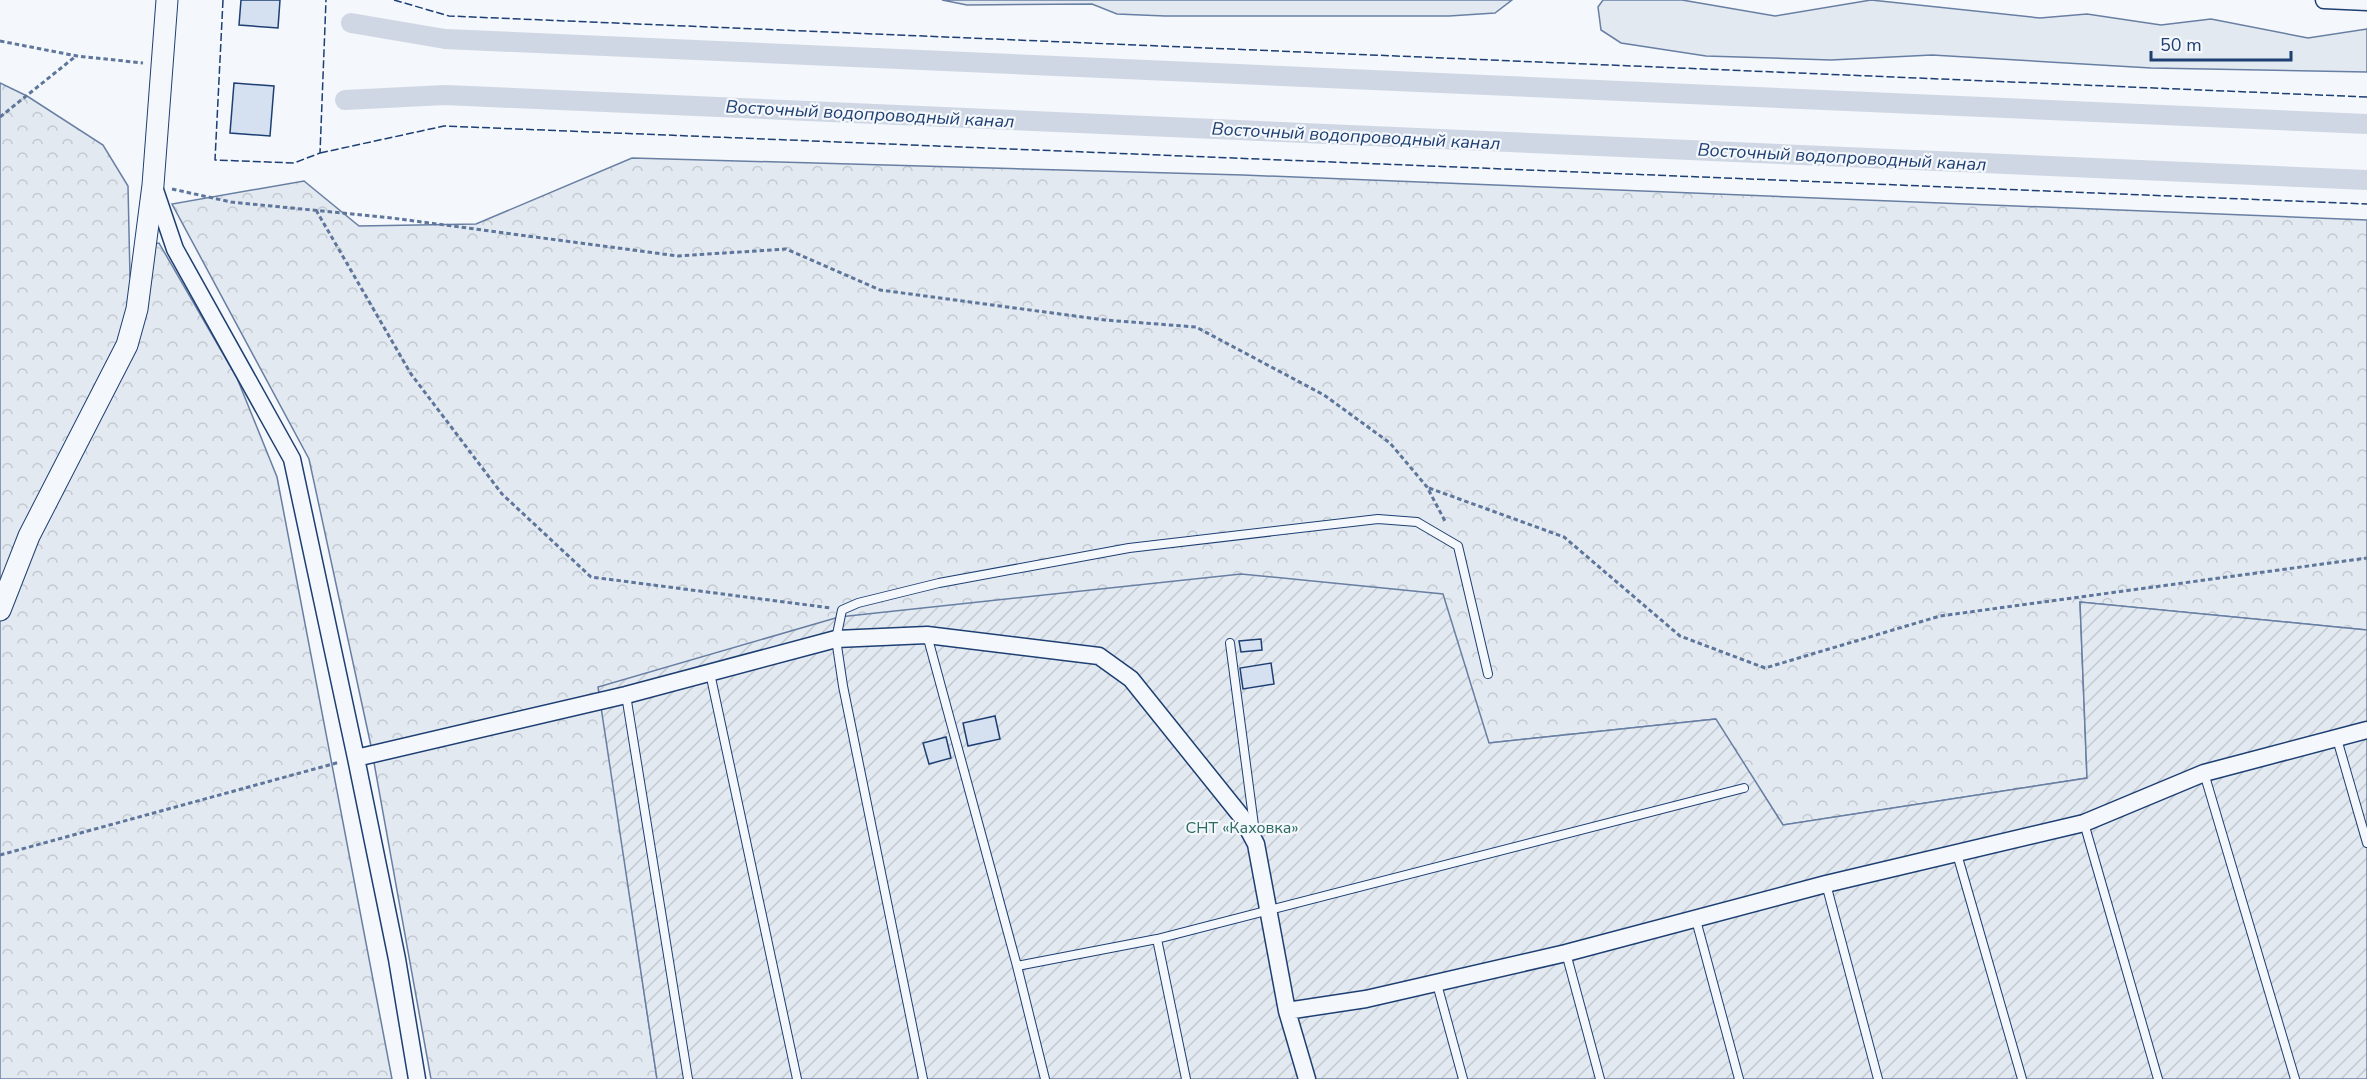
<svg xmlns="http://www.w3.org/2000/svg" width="2367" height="1079" viewBox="0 0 2367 1079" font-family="'Nunito Sans',sans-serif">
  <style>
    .grass { fill: #e3e9f0; stroke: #687fa3; stroke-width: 1.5 }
    .forest { fill: url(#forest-crowns); stroke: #687fa3; stroke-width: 1.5 }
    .garden { fill: url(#garden-furrows); stroke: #687fa3; stroke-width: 1.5 }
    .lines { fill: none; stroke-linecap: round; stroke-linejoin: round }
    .canal { stroke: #cfd7e4; stroke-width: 20 }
    .building { fill: #d5e0f0; stroke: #1d3f73; stroke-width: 1.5 }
    .service-casing { stroke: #1d3f73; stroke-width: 10 }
    .minor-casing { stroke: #1d3f73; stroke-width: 19 }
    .tertiary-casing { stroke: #1d3f73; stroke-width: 23 }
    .path { stroke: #5e769c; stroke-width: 3; stroke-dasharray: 4.5 3; stroke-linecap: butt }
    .service { stroke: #f4f7fb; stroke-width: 8 }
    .minor { stroke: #f4f7fb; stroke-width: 16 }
    .tertiary { stroke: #f4f7fb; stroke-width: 21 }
    .fence { stroke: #1d3f73; stroke-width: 1.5; stroke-dasharray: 8 3; stroke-linecap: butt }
    .labels { text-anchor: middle; stroke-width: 4.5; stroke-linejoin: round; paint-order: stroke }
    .park-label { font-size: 16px; fill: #2c6c60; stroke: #f4f7fb }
    .water-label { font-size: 18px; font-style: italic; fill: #1d3f73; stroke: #f4f7fb }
  </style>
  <defs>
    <pattern id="forest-crowns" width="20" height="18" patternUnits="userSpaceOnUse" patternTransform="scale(1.5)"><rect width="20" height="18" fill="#e3e9f0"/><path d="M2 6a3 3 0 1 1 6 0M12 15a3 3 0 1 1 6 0" fill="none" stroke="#c2c9d1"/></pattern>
    <pattern id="garden-furrows" width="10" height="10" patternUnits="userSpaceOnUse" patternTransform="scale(1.5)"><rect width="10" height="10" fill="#e3e9f0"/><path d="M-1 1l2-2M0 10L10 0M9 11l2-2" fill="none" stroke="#c2c9d1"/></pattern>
  </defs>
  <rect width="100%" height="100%" fill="#f4f7fb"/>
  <path class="grass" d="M942 0H1512L1495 13 1449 16H1165L1117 14 1092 4 967 5Z
    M1603 0H1682L1775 16 1871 0 2040 18 2087 14 2161 25 2211 19 2308 38 2367 29V72L2151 68 1932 55 1831 60 1706 56 1621 43 1601 30 1598 7Z"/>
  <path class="forest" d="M0 83 27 96 103 145 128 186 130 277 144 276 149 245 159 243 237 378 277 477 392 1079H0Z
    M632 158 1243 175 2367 220V630L2080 602 2087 778 1783 825 1715 719 1489 743 599 687 657 1079H431L371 746 309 459 172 204 304 181 359 226 476 224Z"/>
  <path class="garden" d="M1241 574 1443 594 1489 743 1716 719 1783 825 2087 778 2080 602 2367 630V1079H657L598 687 839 617Z"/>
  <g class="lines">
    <path class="canal" d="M351 23 445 39 2367 124
      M345 100 445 95 2367 180"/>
  </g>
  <path class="building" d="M241 0H280L278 28 239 25Z
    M234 83 274 86 270 136 230 133Z
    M1261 639 1262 650 1241 652 1239 641Z
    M1271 663 1274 684 1243 689 1240 668Z
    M995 716 1000 739 968 746 963 723Z
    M946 737 951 758 929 764 923 743Z"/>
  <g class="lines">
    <g class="service-casing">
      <path id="service" d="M927 635 1017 966 1045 1079
        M1230 643 1255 833
        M710 673 797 1079
        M626 695 688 1079
        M2337 739 2367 843
        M2204 773 2295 1079
        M2084 823 2158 1079
        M1957 854 2022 1079
        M1826 884 1878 1079
        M1696 920 1739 1079
        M1157 939 1186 1079
        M1566 953 1600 1079
        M1017 966 1157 939 1744 788
        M1437 984 1463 1079
        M923 1079 843 686 836 639 842 610 858 603 939 583 1129 548 1378 519 1417 522 1458 546 1488 674"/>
    </g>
    <g class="minor-casing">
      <path id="minor" d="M2324 0 2367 2
        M154 187 175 249 292 459 356 758 397 959 417 1079
        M356 758 626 695 836 639 927 635 1099 656 1131 679 1241 816 1256 844 1287 1011 1307 1079
        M1287 1011 1366 999 1566 953 1826 884 2084 823 2204 773 2367 730"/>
    </g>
    <g class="tertiary-casing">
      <path id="tertiary" d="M0 610 29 536 127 345 137 309 153 185 167 0"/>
    </g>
    <path class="path" d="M0 41 77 56 143 63
      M0 117 76 56
      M172 189 231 202 392 218 678 256 786 249 880 290 1105 320 1196 327 1324 395 1390 443 1427 487 1446 523
      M316 210 411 374 502 494 591 577 831 608
      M1429 488 1564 537 1680 636 1765 668 1940 616 2367 558
      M0 855 340 762"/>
    <use href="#service" class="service"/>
    <use href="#minor" class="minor"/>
    <use href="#tertiary" class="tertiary"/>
    <path class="fence" d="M223 0 215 160 294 163 320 153 326 0
      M394 0 449 16 2367 97
      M320 153 444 126 2367 204"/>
  </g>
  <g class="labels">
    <g class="park-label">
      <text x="1242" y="833">СНТ «Каховка»</text>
    </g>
    <g class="water-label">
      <text transform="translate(870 114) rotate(3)" y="6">Восточный водопроводный канал</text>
      <text transform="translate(1356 136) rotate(3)" y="6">Восточный водопроводный канал</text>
      <text transform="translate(1842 157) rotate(3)" y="6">Восточный водопроводный канал</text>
    </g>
  </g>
  <path d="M2151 51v9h140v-9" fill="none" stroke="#1d3f73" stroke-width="3"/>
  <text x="2160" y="51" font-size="18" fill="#1d3f73" stroke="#f4f7fb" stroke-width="4.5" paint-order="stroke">50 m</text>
</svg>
